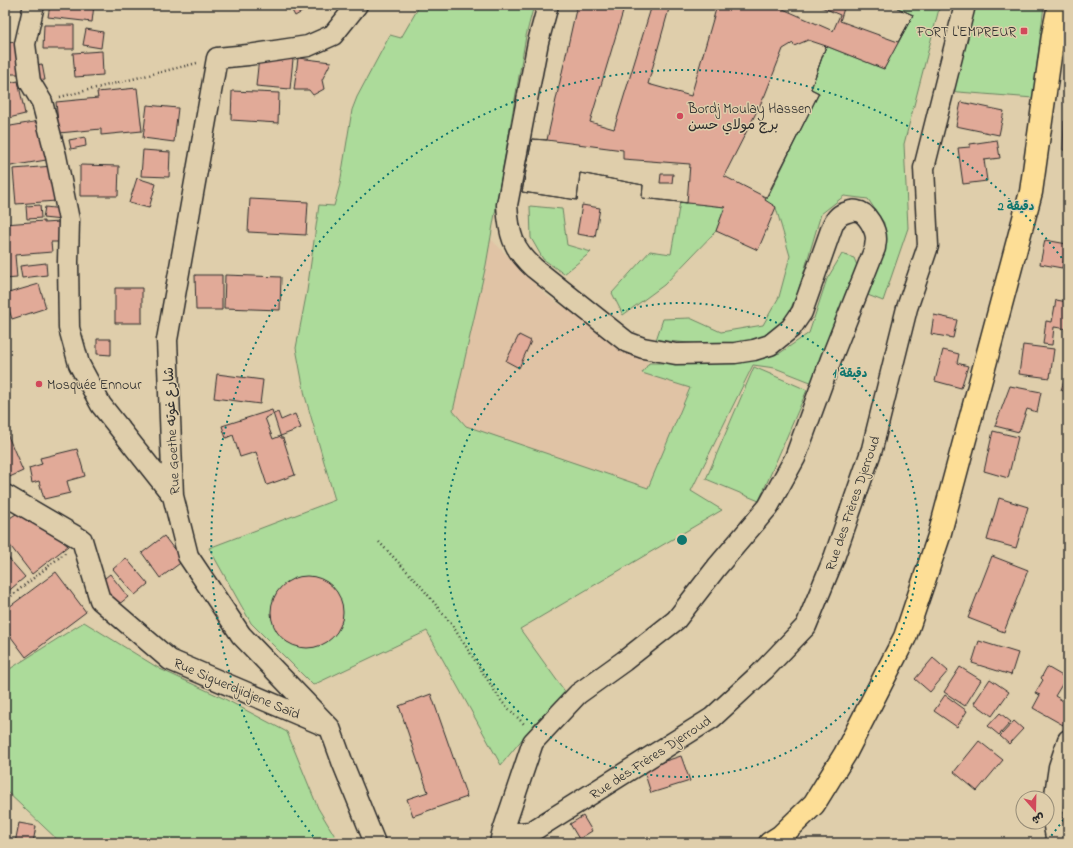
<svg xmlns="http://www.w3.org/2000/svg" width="1073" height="848" viewBox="0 0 1073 848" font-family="'Indie Flower','Playpen Sans Arabic',sans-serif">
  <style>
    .built { fill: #e0c3a5 }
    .green { fill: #acdb9a; stroke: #6c8362 }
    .building { fill: #e1aa98; stroke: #2b2b2b; fill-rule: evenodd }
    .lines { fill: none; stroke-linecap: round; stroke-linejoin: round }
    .minor-casing { stroke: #2b2b2b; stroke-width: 23 }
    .major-casing { stroke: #2b2b2b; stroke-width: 25 }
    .path { stroke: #2b2b2b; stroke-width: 2.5; stroke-dasharray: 1 3; stroke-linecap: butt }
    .minor { stroke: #dfceab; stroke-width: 20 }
    .major { stroke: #fdde96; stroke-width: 22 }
    .ring { fill: none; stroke: #0f766e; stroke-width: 2; stroke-dasharray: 2 4 }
    .poi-dot { fill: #d1495b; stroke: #dfceab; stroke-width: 1.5 }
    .labels { text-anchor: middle; stroke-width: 3; stroke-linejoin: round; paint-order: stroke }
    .poi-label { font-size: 14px; fill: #2b2b2b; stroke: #dfceab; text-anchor: start }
    .street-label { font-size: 14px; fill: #2b2b2b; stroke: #dfceab }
    .centre { fill: #0f766e; stroke: #dfceab; stroke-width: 2 }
    .ring-label { font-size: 12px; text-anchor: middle; font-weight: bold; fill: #0f766e; stroke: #dfceab; stroke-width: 3; stroke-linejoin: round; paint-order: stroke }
  </style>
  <rect width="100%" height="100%" fill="#dfceab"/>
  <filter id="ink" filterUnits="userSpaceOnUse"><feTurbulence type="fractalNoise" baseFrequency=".025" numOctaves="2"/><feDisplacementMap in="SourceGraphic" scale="8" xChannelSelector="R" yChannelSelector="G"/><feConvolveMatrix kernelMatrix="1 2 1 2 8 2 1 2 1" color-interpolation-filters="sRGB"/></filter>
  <g filter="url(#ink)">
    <path class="built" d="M490 238 547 296 649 363 642 373 690 387 648 488 466 426 453 411 486 265Z"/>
    <path class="green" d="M420 5H534L526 36 486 265 453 411 466 426 648 488 690 388 642 373 649 363H741L780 353 809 333 827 279 842 254 854 258 859 270 813 383 775 368 753 365 691 491 722 510 520 629 566 693 537 721 501 765 427 631 313 685 251 623 209 548 335 500 305 396 296 348 307 291 319 205 334 206 340 184 352 110 357 97 390 35 401 38Z
      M891 5H940L904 144 908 228 883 301 865 294 885 248 884 223 868 199 844 196 821 214 798 292 784 324 761 341 733 347 656 340 663 319 690 318 721 332 763 325 779 297 790 256 776 208 765 200 819 93 811 89 826 46 884 69 913 15Z
      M967 5H1044L1033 98 946 91Z
      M680 202 725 207 716 231 664 285 623 315 612 293 650 251 671 254Z
      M530 206 562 209 567 245 591 252 564 274 543 259 531 238Z
      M754 367 807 390 759 501 706 479Z
      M84 622 160 669 223 698 287 732 318 808 339 843H61L5 790V672Z"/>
    <path class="building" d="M50 5H94L92 22 48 17Z
      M289 5H304L307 9 295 16Z
      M577 5H891L913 15 884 69 826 46 811 89 819 93 765 200 776 207 758 250 716 231 725 207 642 198 643 185 580 173 577 200 522 192 532 139 547 140ZM661 174H673L672 183H660Z
      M625 5H652L614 129 590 122Z
      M670 5H703L716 9 691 96 648 84Z
      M774 5H817L840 15 833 31Z
      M845 5H891L913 15 898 42 840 21Z
      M44 25H74V49H43Z
      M86 29 103 32 101 48 83 45Z
      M808 40 826 46 811 89 819 93 767 198 724 176 765 95 783 49 793 43 794 46Z
      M21 41 22 74H5V42Z
      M102 51 103 75 75 77 73 53Z
      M259 57 293 59 290 89 256 86Z
      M298 58 331 62 322 80 324 89 313 95 309 90H294Z
      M42 64 45 80 31 82 28 66Z
      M18 81 25 114 5 119V84Z
      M137 88 142 131 101 135V129L59 133 56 102 98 98 97 92Z
      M232 91 279 93 278 123 231 120Z
      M961 102 1004 111 999 135 956 126Z
      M147 105 178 108 174 142 143 138Z
      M45 120 52 159 5 167V127Z
      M1064 121H1068V150H1063Z
      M85 137 86 146 71 149 69 140Z
      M532 139 547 140 623 150V159L690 164 687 203 642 198 643 185 580 173 577 200 522 192Z
      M997 140 1000 158 984 160 987 181 963 184 958 148 970 147V144Z
      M143 150 170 152 169 177 141 176Z
      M80 165 119 166 118 196H80Z
      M54 166 56 201 16 204 13 169Z
      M137 178 156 184 149 208 129 203Z
      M250 199 308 202 306 235 248 232Z
      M40 205 41 218 27 219 26 206Z
      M582 205 600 208 595 237 577 234Z
      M45 207 63 209 62 220 43 218Z
      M44 221V223L59 222 60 242H51L52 252 15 255 17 278 5 279V224Z
      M1045 240 1067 244 1062 268 1040 264Z
      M46 263 47 275 22 278 20 266Z
      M195 275H222V310H196Z
      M225 275 281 277 280 310 224 308Z
      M39 284 46 308 12 319 5 297V294Z
      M115 288H142V323H115Z
      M1056 300 1068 302V329L1054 327 1052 345 1043 344 1046 321 1052 322Z
      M934 315 957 320 953 338 931 334Z
      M519 335 531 341 519 368 506 361Z
      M97 339H111V355L97 354Z
      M1023 345 1054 349 1050 378 1019 374Z
      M943 350 959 354 957 363 968 366 961 388 935 381Z
      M217 374 263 380 260 404 214 398Z
      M1066 376H1068V393L1061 390Z
      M1010 386 1041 392 1037 412 1027 409 1019 432 995 426Z
      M272 410 281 438H283L295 475 267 485 256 452 240 457 233 435 226 438 222 426Z
      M278 412 281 420 295 414 301 428 273 439 265 418Z
      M5 429 23 471 5 479Z
      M993 431 1018 437 1008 478 984 471Z
      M77 449 85 476 67 481 70 493 44 499 39 481 32 483 29 468 42 464 40 458Z
      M999 498 1028 507 1016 548 987 540Z
      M24 509 68 546 32 574 5 539V521Z
      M164 536 183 561 160 578 142 553Z
      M5 554 25 577 5 594Z
      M992 556 1028 570 1004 632 968 618Z
      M126 558 148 584 135 595 113 569Z
      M56 572 86 612 26 657 5 629V610Z
      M110 574 128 597 118 605 100 582Z
      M271 612a36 36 0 1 1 72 0a36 36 0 1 1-72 0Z
      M979 641 1018 653 1011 675 972 663Z
      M933 658 948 671 930 692 915 679Z
      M960 667 981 680 965 706 944 692Z
      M1047 667 1066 678 1055 696 1068 704V716L1063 725 1033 708 1040 695 1035 693 1043 680 1041 678Z
      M990 679 1009 692 992 716 974 703Z
      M431 694 467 797 413 816 407 799 428 792 399 706Z
      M945 695 967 711 957 727 934 711Z
      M1000 713 1011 722 999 735 988 726Z
      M1014 721 1023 729 1009 744 1000 736Z
      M979 741 1003 760 977 791 954 772Z
      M681 756 690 781 651 793 643 768Z
      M583 816 592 831 579 839 570 824Z
      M19 823 36 826 33 843H15Z"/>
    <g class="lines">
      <g class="minor-casing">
        <path id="minor" d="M34 5 25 44 30 82 42 102 56 156 69 220 68 262 69 328 79 364 101 405 173 496
          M357 5 333 35 308 46 248 55 217 58 167 340 173 496 188 556 241 635 330 728 343 764 375 843
          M5 495 82 540 100 600 170 660 323 725
          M502 834 533 742 578 694 624 661 676 620 717 567 768 507 795 458 831 359 875 248C875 245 876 242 876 239 876 230 867 212 857 211 854 210 850 211 848 212 839 214 835 219 832 227L802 312 791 328 770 345 754 350 735 353 676 354 643 348 627 342 534 268C512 248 509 234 507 205L538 42 548 5
          M500 843 502 834 531 832 712 718 764 670 806 626 834 558 872 449 907 308 928 246 924 168 965 5
          M1057 843 1052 815 1059 767 1068 740"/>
      </g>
      <g class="major-casing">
        <path id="major" d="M770 843 781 836 814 804 845 754 905 637 939 536 1031 192 1053 35 1059 5"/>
      </g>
      <path class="path" d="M60 97 197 63
        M379 542 419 584 452 625 502 702 524 724
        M5 601 66 552"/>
      <use href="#minor" class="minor"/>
      <use href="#major" class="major"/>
    </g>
  </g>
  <g class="ring">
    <circle cx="682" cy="540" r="237"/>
    <path d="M1067 815A473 473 0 0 1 1047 841M317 841A473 473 0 1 1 1067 265"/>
  </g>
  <g class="poi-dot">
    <rect x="1020" y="27" width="8" height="8" rx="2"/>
    <circle cx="680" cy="116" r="4"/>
    <circle cx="39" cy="384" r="4"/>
  </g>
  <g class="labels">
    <g class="poi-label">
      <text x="1016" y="36" text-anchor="end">FORT L'EMPREUR</text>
      <text x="688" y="113">Bordj Moulay Hassen<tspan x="688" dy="16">برج مولاي حسن</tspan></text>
      <text x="47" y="389">Mosquée Ennour</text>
    </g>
    <g class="street-label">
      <text transform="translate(171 431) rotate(-93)" y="5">Rue Goethe شارع غوته</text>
      <text transform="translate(852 503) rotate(-71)" y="5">Rue des Frères Djerroud</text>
      <text transform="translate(237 688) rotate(23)" y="5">Rue Siguerdjidjene Saïd</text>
      <text transform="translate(650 757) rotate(-33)" y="5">Rue des Frères Djerroud</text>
    </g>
  </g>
  <circle cx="682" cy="540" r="6" class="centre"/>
  <g class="ring-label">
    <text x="1016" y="210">2 دقيقة</text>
    <text x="850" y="377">1 دقيقة</text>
  </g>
  <rect width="1073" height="848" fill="none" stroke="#dfceab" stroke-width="20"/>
  <rect x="10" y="10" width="1053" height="828" fill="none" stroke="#2b2b2b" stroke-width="1.5" filter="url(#ink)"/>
  <g transform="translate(1035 810) rotate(160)"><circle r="19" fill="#dfceab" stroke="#978d78"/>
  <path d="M0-3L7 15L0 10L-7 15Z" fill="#d1495b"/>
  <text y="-6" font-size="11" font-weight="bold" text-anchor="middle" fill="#2b2b2b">ش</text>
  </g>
</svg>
